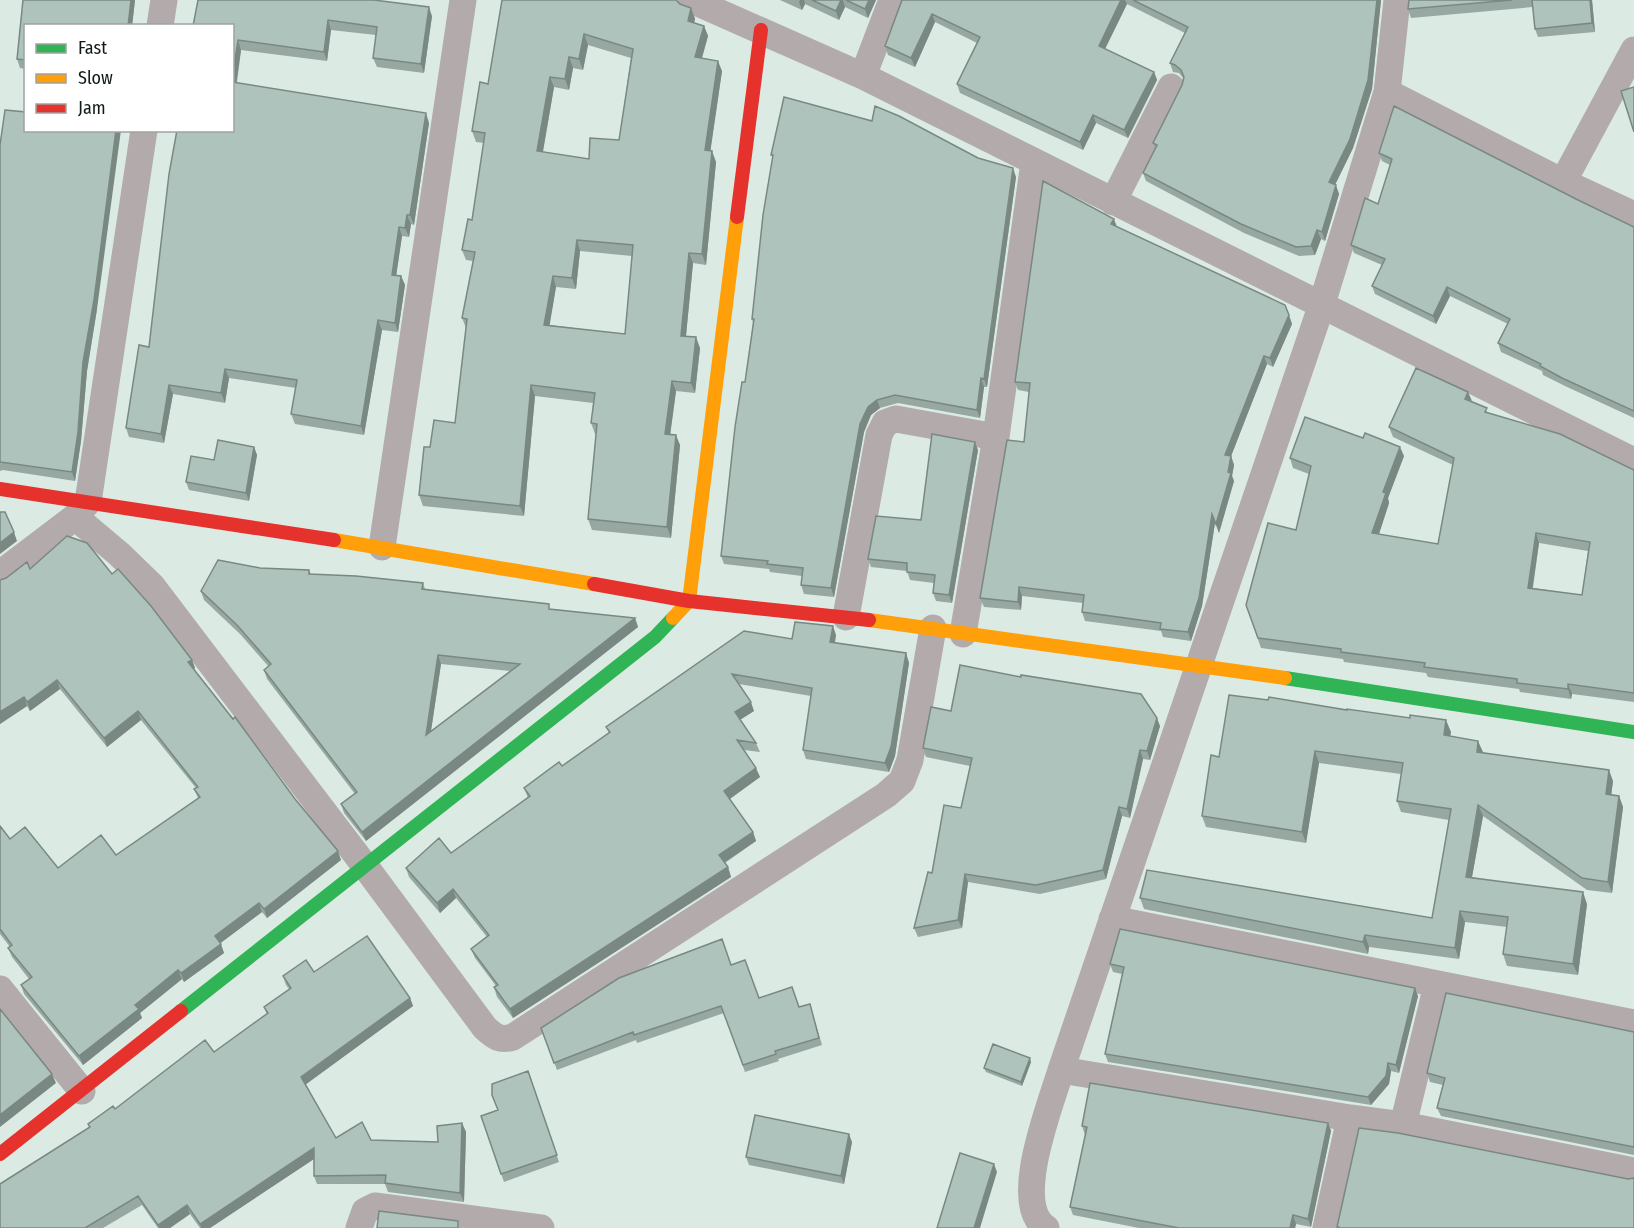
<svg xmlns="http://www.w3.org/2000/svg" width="1634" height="1228" viewBox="0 0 1634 1228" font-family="'Fira Sans Condensed',sans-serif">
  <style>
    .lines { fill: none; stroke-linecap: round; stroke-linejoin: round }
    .street { stroke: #b3aaab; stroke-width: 27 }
    .fast { stroke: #30b455; stroke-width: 14 }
    .slow { stroke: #ff9f0a; stroke-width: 14 }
    .jam { stroke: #e5322d; stroke-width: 14 }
    .wall { fill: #96a8a1; fill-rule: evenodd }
    .shaded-wall { fill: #7a8883 }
    .building { fill: #aec3bb; stroke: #7a8883; stroke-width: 1.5; fill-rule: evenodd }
  </style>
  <rect width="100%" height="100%" fill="#dbebe4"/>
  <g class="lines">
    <path class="street" d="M691 0 863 76 1634 461
      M160 26 164 0
      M863 76 892 0
      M1387 92 1563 182 1634 215
      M1563 182 1634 50
      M1113 202 1171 87
      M75 517 119 554 152 586 365 866 485 1028C495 1037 500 1041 513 1037L886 795 902 781 910 760 933 628
      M382 547 463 0
      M0 574 75 517 88 502 144 130
      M846 617 879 435 885 423 896 419 996 437
      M963 634 996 437 1034 162
      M1112 919 1634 1023
      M0 989 82 1091
      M1061 1070 1350 1118 1403 1125 1634 1171
      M1403 1125 1437 985
      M359 1228 365 1211 375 1206 541 1228
      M1046 1228C1010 1204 1051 1104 1061 1070L1321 307 1387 92 1397 0
      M1326 1228 1350 1118"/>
    <path class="fast" d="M1285 678 1634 732
      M181 1011 655 637 673 618"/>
    <path class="slow" d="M334 540 594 584
      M673 618 689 601 737 217
      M869 620 1285 678"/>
    <path class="jam" d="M737 217 761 30
      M0 489 334 540
      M594 584 689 601 869 620
      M0 1154 181 1011"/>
  </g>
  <path class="wall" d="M23 0H135L132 26H26V69L20 68 17 59Z
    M198 0 432 16 424 73 377 67 373 58 376 35 331 30 327 61 241 50 237 83 429 123 414 225 411 224 409 237 402 236 396 275 401 276 405 285 398 332 382 330 364 435 295 424 291 414 296 388 229 378 225 403 173 394 164 443 129 437 126 428 149 347 232 130Z
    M502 0 680 4 691 8 695 19 694 23 704 26 708 36 702 58 722 71 710 151 716 162 706 265 693 263 686 336 700 348 695 393 676 391 670 434 680 445 671 538 592 530 588 519 596 434H595L591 423 593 403 535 396 524 516 423 506 419 495 430 447 455 423 466 328 462 318 473 261 466 260 462 250 472 220 484 143 476 142 472 131 488 84ZM588 45 631 58 619 140 589 159 543 152 554 87 569 90 573 68 583 70ZM580 251 632 256 625 334 549 325 556 287 576 289Z
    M780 0H876L868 18 845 7 839 20 805 4 802 10Z
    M902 0H1381L1372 89 1353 148 1335 185 1339 194 1325 241 1321 239 1315 255 1299 256 1244 233 1146 181 1143 173 1155 149 1153 143 1182 85 1183 78 1179 73 1173 72 1170 63 1185 33 1127 4 1105 49 1154 72 1157 80 1128 138 1096 123 1083 150 960 93 957 84 977 43 935 22 915 67 888 55 885 46Z
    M1409 0H1592L1595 32 1538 37 1535 29 1533 7 1411 18 1408 9Z
    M0 145 97 309 87 371 81 441 75 481 3 470 0 471Z
    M1379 153 1576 199 1634 227V418L1565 386 1543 375 1542 371 1501 352 1498 343 1508 324 1450 296 1436 324 1375 294 1372 286 1382 265 1354 253 1351 245 1378 204 1390 165 1382 161Z
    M771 155 978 158 1016 177 987 387H984L980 418 898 403 880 408 871 415 864 432 834 597 804 594 801 585 802 576 770 572 769 569 724 564 721 556 753 323 752 319 773 158Z
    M1117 227 1285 305 1292 324 1273 367 1267 364 1231 456 1234 465 1232 476 1234 481 1219 533 1215 523 1202 606 1191 641 1163 637 1161 631 1085 621 1082 612 1083 603 1022 596 1021 610 984 607 980 598 1024 442 1029 392 1018 390 1015 382Z
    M1472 401 1489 413 1634 470V702L1572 694 1571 699 1520 692 1519 689 1428 677 1426 673 1344 662 1343 659 1261 648 1246 605 1296 530 1309 474 1293 468 1290 458 1404 456 1388 498 1389 503 1379 534 1438 544 1453 465 1393 437 1389 427ZM1539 543 1588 551 1582 595 1533 588Z
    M254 447 257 455 249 501 189 490 186 482 214 460Z
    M978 450 952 603 936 601 933 593 934 583 910 580 907 571 871 567 868 559 921 520Z
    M260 568 309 570 311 574 423 583 425 589 551 609 635 618 638 627 366 841 344 813 341 804 355 794 267 679 264 670 269 667 240 634 204 600 201 591ZM441 664 511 671 431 731Z
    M30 569 112 574 192 660 195 668 194 669 295 799 341 860 267 918 262 912 220 943 224 953 184 982 182 979 140 1013 142 1018 83 1065 24 994 21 985 29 979 12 957 8 948 10 947 0 934V826L10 839 58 868 116 855 198 798 194 789 196 788 141 720 107 747 60 689 30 711 27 706 0 724Z
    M836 635 835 643 906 653 909 663 895 756 889 772 806 759 803 750 811 696 739 684 754 711 740 720 756 743 760 752 744 750 760 777 730 799 753 832 756 841 725 863 728 867 731 877 513 1018 497 997 494 987 496 986 475 958 471 949 487 937 456 898 440 913 409 877 406 868 451 853 528 798 524 788 562 766 609 733 606 727 792 639Z
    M951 711 1160 726 1150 760 1143 759 1130 818 1122 816 1106 879 1040 894 968 882 962 928 918 937 914 928 932 873 961 808 970 766 926 757 923 748Z
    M1451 732 1450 736 1483 753 1613 781 1611 795 1619 796 1623 807 1612 893 1587 890 1483 816 1472 877 1587 904 1578 975 1507 966 1503 954 1507 927 1465 922 1459 959 1369 947 1368 954 1144 909 1140 898 1432 918 1449 820 1401 812 1397 801 1401 774 1319 763 1306 843 1206 827 1202 816 1219 757Z
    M1110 964 1418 996 1399 1073 1391 1071 1389 1084 1371 1105 1108 1062 1105 1054 1122 974 1113 972Z
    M731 965 759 998 799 1007 812 1011 822 1045 778 1059 779 1061 745 1072 724 1013 637 1043 636 1040 557 1070 541 1028Z
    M314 972 410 998 413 1006 306 1084 336 1138 371 1140 438 1142 462 1123 466 1132 464 1202 388 1192 385 1184H317L314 1176V1159L210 1228H200L190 1214 170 1228H158L142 1205 103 1228H0L89 1127 88 1124 214 1052 267 1015 264 1007 289 989 286 985 283 976Z
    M1634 1032V1155L1441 1116 1437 1108 1443 1085 1430 1082 1427 1073Z
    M1031 1062 1022 1086 986 1072 984 1068Z
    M528 1071 559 1162 504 1182 481 1116 498 1110Z
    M1328 1123 1331 1131 1311 1227 1296 1224 1295 1228H1139L1073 1215 1070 1207 1085 1135 1082 1126Z
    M852 1142 844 1184 749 1165 746 1157Z"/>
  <path class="shaded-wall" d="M131 0H135L132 26H128Z
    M800 0H804L805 4 802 10 799 2Z
    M841 0H843L845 7 839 20 836 11Z
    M869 0H876L868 18 865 9Z
    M1121 0H1125L1127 4 1102 55 1099 46Z
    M1377 0H1381L1372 89 1353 148 1332 191 1329 182Z
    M1590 0H1592L1595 32 1592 23Z
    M429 7 432 16 424 73 421 64Z
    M691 8 695 19 692 32 688 21Z
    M932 14 935 22 915 67 911 58Z
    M328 20 331 30 327 61 324 52Z
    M704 26 708 36 699 68 695 57Z
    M584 34 588 45 583 70 579 59Z
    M238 40 241 50 235 91 232 84V78Z
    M569 57 573 68 569 90 565 79Z
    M718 61 722 71 709 161 705 150Z
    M1154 72 1157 80 1128 138 1124 130Z
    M550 77 554 87 541 162 537 151Z
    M426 113 429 123 414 225 410 215Z
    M1093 115 1096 123 1083 150 1080 142Z
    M116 130H121L97 309 87 371 81 441 75 481 72 472 83 362Z
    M712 151 716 162 706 265 702 254Z
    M1013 168 1016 177 987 387 984 379Z
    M1336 185 1339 194 1325 241 1322 232Z
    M407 215 411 224 409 237 405 228Z
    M1114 219 1117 227 1111 224Z
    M399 227 402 236 395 284 392 275Z
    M1317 230 1321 239 1315 255 1311 246Z
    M577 240 580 251 576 289 572 278Z
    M689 253 693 263 685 346 681 336Z
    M401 276 405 285 398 332 395 323Z
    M553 276 556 287 548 335 544 325Z
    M1447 287 1450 296 1436 324 1433 316Z
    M1289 315 1292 324 1273 367 1270 358Z
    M378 320 382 330 364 435 361 426Z
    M696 337 700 348 695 393 691 383Z
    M1264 356 1267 364 1228 464 1225 455Z
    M225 369 229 378 225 403 221 393Z
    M981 378 984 387 980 418 977 410Z
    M672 381 676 391 669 444 665 434Z
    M169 385 173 394 164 443 161 434Z
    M531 385 535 396 524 516 520 506Z
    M1468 392 1472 401 1465 399Z
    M877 400 880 408 871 415 864 432 834 597 831 588 860 424 868 407Z
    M676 435 680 445 671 538 667 527Z
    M975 442 978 450 952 603 949 595Z
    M254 447 257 455 249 501 246 493Z
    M1400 447 1404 456 1388 498 1389 503 1376 543 1372 533 1383 492Z
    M1231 456 1234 465 1232 476 1234 481 1219 533 1216 524Z
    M1212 514 1215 523 1202 606 1191 641 1188 632Z
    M14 532 17 541 0 554V543Z
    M1536 533 1539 543 1531 597 1528 588Z
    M1019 587 1022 596 1021 610 1018 602Z
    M635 618 638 627 366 841 362 832Z
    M833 626 836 635 833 651 830 642Z
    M906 653 909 663 895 756 889 772 885 763Z
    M438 655 441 664 429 744 426 735Z
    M192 660 195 668 191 671 188 662Z
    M57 680 60 689 30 711 27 702Z
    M1568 684 1572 694 1571 699 1568 689Z
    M24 697 27 706 0 724V712Z
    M751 702 754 711 738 721 735 712Z
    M138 711 141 720 107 747 104 738Z
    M1157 718 1160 726 1150 760 1147 751Z
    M1446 720 1451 732 1448 747 1444 735Z
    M1478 741 1483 752 1481 763 1477 752Z
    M1140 750 1143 759 1130 818 1127 809Z
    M1315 751 1319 763 1306 843 1302 832Z
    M756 768 760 777 728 800 724 791Z
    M1609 770 1613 781 1610 805 1606 794Z
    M1619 796 1623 807 1612 893 1608 882Z
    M1478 805 1483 816 1470 888 1466 877Z
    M1119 807 1122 816 1106 879 1103 870Z
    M753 832 756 841 722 864 719 855Z
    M338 851 341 860 267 918 264 909Z
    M728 867 731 877 513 1018 510 1009Z
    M965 874 968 882 962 928 958 920Z
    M453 889 456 898 440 913 437 903Z
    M1583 892 1587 904 1578 975 1573 964Z
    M259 903 262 912 218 945 215 936Z
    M1460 911 1465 922 1459 959 1455 948Z
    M1365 935 1369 947 1368 954 1363 942Z
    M221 944 224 953 184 982 181 973Z
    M178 970 182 979 140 1013 142 1018 83 1065 79 1056 135 1005Z
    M1415 988 1418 996 1399 1073 1396 1065Z
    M410 998 413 1006 305 1085 301 1077Z
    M1030 1058 1031 1062 1022 1086 1021 1082Z
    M1388 1063 1391 1071 1389 1084 1371 1105 1368 1097Z
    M52 1074 56 1083 0 1127V1115Z
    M462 1123 466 1132 464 1202 460 1193Z
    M1328 1123 1331 1131 1311 1227 1308 1219Z
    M849 1134 852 1142 844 1184 841 1176Z
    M314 1148 317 1157 210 1228H201L200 1224Z
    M994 1164 997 1172 980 1228H974Z
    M187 1205 190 1214 170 1228H159L158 1225Z
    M1293 1215 1296 1224 1295 1228H1290Z"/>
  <path class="building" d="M23 0H131L128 26H26V60L17 59Z
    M198 0H374L429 7 421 64 373 58 377 27 328 20 324 52 238 40 232 78V26H193Z
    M502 0H676L680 4 691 8 688 21 704 26 695 57 718 61 705 150 712 151 702 254 689 253 681 336 696 337 691 383 672 381 665 434 676 435 667 527 588 519 597 424 591 423 595 393 531 385 520 506 419 495 424 447H430L434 420 455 423 467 319 462 318 475 252 462 250 468 219 472 220 485 133 472 131 480 82 488 84ZM584 34 633 49 619 140 590 138 589 159 537 151 550 77 565 79 569 57 579 59ZM577 240 633 245 625 334 544 325 553 276 572 278Z
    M812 0H841L836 11Z
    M846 0H869L865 9Z
    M902 0H1121L1099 46 1154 72 1124 130 1093 115 1080 142 957 84 980 37 932 14 911 58 885 46Z
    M1133 0H1377L1368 80 1350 139 1329 182 1336 185 1322 232 1317 230 1311 246 1296 247 1241 224 1143 173 1157 145 1153 143 1182 85 1184 77 1181 70 1175 65 1170 63 1188 27Z
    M1409 0H1512L1408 9Z
    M1532 0H1590L1592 23 1535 29Z
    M232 82 426 113 410 215H407L405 228 399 227 392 275 401 276 395 323 378 320 361 426 291 414 297 380 225 369 221 393 169 385 161 434 126 428 139 345 149 347 169 174 177 130H232Z
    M1634 87V132L1621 91Z
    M784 97 872 121 875 106 899 116 978 158 1013 168 984 379 981 378 977 410 895 395 877 400 868 407 860 424 831 588 801 585 803 568 767 564 768 561 721 556 735 427 742 382H745L754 319H752L763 215 773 155H771Z
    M1394 106 1576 199 1634 227V411L1562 378 1540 366 1541 364 1498 343 1510 319 1447 287 1433 316 1372 286 1385 259 1351 245 1365 198 1378 204 1392 159 1379 153Z
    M5 110 26 112V130H116L94 300 83 362 78 432 72 472 0 462V145Z
    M1043 181 1114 219 1111 224 1285 305 1289 315 1270 358 1264 356 1225 455 1231 456 1228 472 1231 473 1216 524 1212 514 1199 598 1188 632 1160 629 1161 623 1082 612 1084 595 1019 587 1018 602 980 598 1007 440 1024 442 1030 383 1015 382Z
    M1416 368 1468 392 1465 399 1487 408 1485 412 1560 434 1634 470V693L1568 684V689L1517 683V679L1424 667 1425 663 1341 652V649L1258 638 1246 605 1268 523 1296 530 1311 466 1290 458 1305 417 1363 438 1365 433 1400 447 1383 492 1386 493 1372 533 1438 544 1454 458 1389 427ZM1536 533 1590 542 1582 595 1528 588Z
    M932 434 975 442 949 595 933 593 935 575 907 572V563L868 559 876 516 921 520Z
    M218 440 254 447 246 493 186 482 191 456 214 460Z
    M0 512H5L14 532 0 543Z
    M67 536 87 543 112 574 118 569 151 606 192 660 188 662 233 719 235 717 295 799 338 851 264 909 259 903 215 936 221 944 181 973 178 970 135 1005 139 1009 79 1056 21 985 32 977 8 948 12 945 0 929V826L10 839 25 827 58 868 101 835 116 855 200 797 194 789 198 787 138 711 104 738 57 680 27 702 24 697 0 712V580L6 578 27 562 30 569Z
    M218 560 260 568 309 570V574L356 576 423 583 422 589 549 604V609L635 618 362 832 341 804 357 792 264 670 271 664 237 625 201 591ZM438 655 520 664 426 735Z
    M795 622 833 626 830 642 906 653 891 747 885 763 803 750 812 688 732 674 751 702 735 712 756 743 737 740 756 768 724 791 753 832 719 855 728 867 510 1009 494 987 498 985 471 949 489 935 453 889 437 903 406 868 439 838 451 853 530 796 524 788 559 762 562 766 610 732 606 727 744 631 792 639Z
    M960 665 1021 677V675L1141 694 1157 718 1147 751 1140 750 1127 809 1119 807 1103 870 1036 885 965 874 958 920 914 928 928 872 932 873 944 805 961 808 972 758 923 748 931 707 951 711Z
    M1229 695 1268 700 1269 697 1347 710V709L1410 718V715L1446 720 1444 735 1478 741 1477 752 1609 770 1606 794 1619 796 1608 882 1582 878 1478 805 1466 877 1583 892 1573 964 1503 954 1508 917 1460 911 1455 948 1365 935 1363 942 1140 898 1147 870 1432 918 1451 809 1397 801 1403 763 1315 751 1302 832 1202 816 1211 755 1219 757Z
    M1120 929 1415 988 1396 1065 1388 1063 1386 1076 1368 1097 1105 1054 1124 967 1110 964Z
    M367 936 410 998 301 1077 336 1138 362 1122 371 1140 438 1142 437 1126 462 1123 460 1193 385 1183 386 1175 314 1176V1148L200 1224 187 1205 158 1225 138 1196 85 1228H0V1184L90 1127 88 1124 113 1106 115 1109 205 1040 214 1052 268 1013 264 1007 291 988 283 976 306 960 314 972Z
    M722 939 731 965 745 960 759 998 792 987 799 1007 810 1004 819 1038 775 1051 776 1054 743 1065 721 1006 634 1035 633 1032 554 1063 541 1028 619 978Z
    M1446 993 1634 1032V1147L1437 1108 1445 1078 1427 1073Z
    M0 1009 52 1074 0 1115Z
    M993 1044 1030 1058 1021 1082 984 1068Z
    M528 1071 557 1155 501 1174 481 1116 498 1110 492 1095V1084Z
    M1090 1083 1328 1123 1308 1219 1293 1215 1290 1228H1179L1070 1207 1087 1127 1082 1126Z
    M755 1115 849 1134 841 1176 746 1157Z
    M1359 1128 1398 1133 1628 1179 1634 1178V1228H1339V1227H1337Z
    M960 1153 994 1164 974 1228H937Z
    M379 1211 458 1221V1228H377Z"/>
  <rect x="24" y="24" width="210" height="108" fill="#ffffff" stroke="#9fa3a2" stroke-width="1.5"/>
  <rect x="36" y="44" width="30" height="9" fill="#30b455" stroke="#9fa3a2" stroke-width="1.5"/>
  <text x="78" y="54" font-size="18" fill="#101a16">Fast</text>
  <rect x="36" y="74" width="30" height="9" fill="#ff9f0a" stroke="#9fa3a2" stroke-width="1.5"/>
  <text x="78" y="84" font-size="18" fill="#101a16">Slow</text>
  <rect x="36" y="104" width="30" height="9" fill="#e5322d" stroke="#9fa3a2" stroke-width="1.5"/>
  <text x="78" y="114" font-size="18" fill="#101a16">Jam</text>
</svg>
